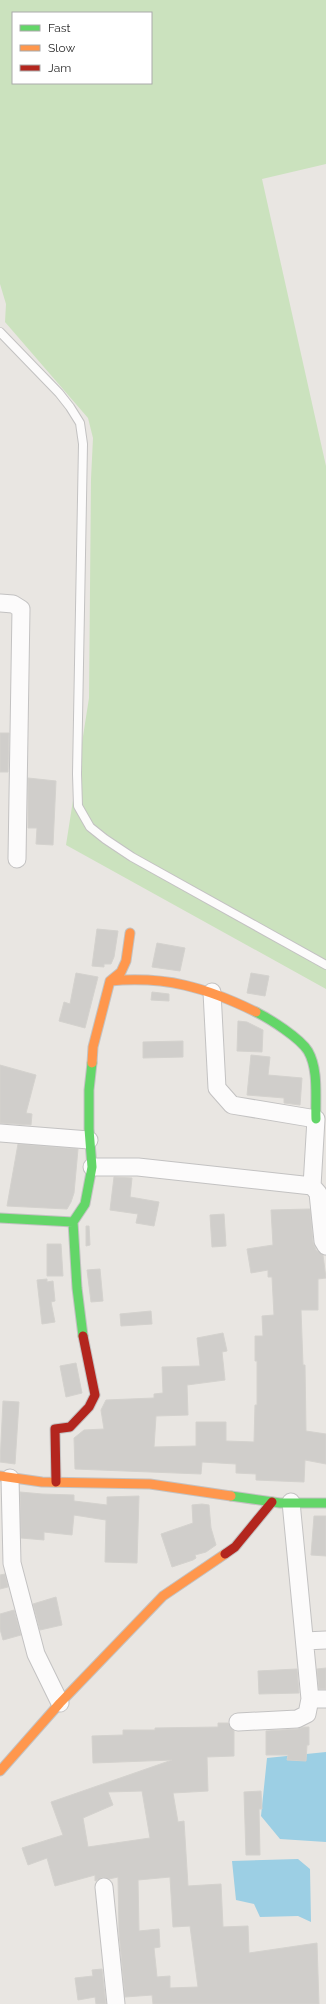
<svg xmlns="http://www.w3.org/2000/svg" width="326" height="2004" viewBox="0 0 326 2004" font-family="Raleway,sans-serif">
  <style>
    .green { fill: #cbe2be; fill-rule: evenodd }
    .water { fill: #9ccfe4 }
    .building { fill: #d0cecb; stroke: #d4d2ce; fill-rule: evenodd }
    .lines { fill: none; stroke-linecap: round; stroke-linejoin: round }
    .lane-casing { stroke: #c3c2c2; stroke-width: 10 }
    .street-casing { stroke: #c3c2c2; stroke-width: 19 }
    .fast-casing { stroke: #c3c2c2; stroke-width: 11 }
    .slow-casing { stroke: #c3c2c2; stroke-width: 11 }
    .jam-casing { stroke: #c3c2c2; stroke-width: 11 }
    .lane { stroke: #fcfbfb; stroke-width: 8 }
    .street { stroke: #fcfbfb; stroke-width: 17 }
    .fast { stroke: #63d668; stroke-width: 9 }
    .slow { stroke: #ff974d; stroke-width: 9 }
    .jam { stroke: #b3261e; stroke-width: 9 }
  </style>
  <rect width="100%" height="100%" fill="#e9e6e2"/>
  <path class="green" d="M0 0H326V164L262 179 326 466V989L66 845 89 698 91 479 93 438 88 418 5 322 6 304 0 284ZM13 13H151V83H13Z"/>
  <path class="water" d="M326 1752V1842L280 1839 261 1816 267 1758Z
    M298 1859 310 1869 311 1922 298 1916 260 1917 254 1904 236 1900 232 1861Z"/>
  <path class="building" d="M0 733H9L8 772H0Z
    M28 778 56 781 53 845 36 844 37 828H28Z
    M97 929 118 931 114 957 111 964H104V967L92 966Z
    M157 943 185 948 180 971 152 967Z
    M76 973 98 977 85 1028 59 1021 64 1002 70 1004Z
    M251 973 269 976 265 996 247 993Z
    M152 992 169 994V1001L151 1000Z
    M238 1021 247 1022 263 1030 262 1052 237 1051Z
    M183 1041V1057L143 1058V1042Z
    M251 1055 270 1057 268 1075 302 1078 300 1105 284 1103V1098L247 1095Z
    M0 1065 36 1075 26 1113 32 1114 31 1125 0 1123Z
    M18 1144 78 1149 74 1193 71 1202 67 1209 7 1206Z
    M114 1177 132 1178 130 1197 159 1202 154 1226 136 1223 138 1214 110 1210Z
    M310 1209 313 1242 316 1250 323 1255 326 1278 318 1279V1310H301L303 1365H305L306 1431 326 1434V1464L305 1460 304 1482 256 1480V1474L236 1473V1464L202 1462 201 1474 75 1469 74 1438 84 1430 104 1429 101 1410 106 1400 154 1398V1394L163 1393 162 1367 200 1366 197 1338 223 1333 227 1351 222 1352 225 1380 187 1385 188 1415 156 1416 154 1447 196 1446V1422H226V1441L254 1442 255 1405H257V1361H255V1336H263L262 1316 274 1315 272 1277H268V1270L251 1273 247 1249 273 1245 271 1210Z
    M224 1214 226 1246 212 1247 210 1215Z
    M86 1226H89L90 1245 86 1246Z
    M47 1244H61L63 1276H47Z
    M100 1269 103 1301 91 1302 87 1270Z
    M47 1279V1282L53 1281 55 1301 51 1302 55 1322 42 1324 37 1280Z
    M151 1311 152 1324 121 1326 120 1314Z
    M76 1363 82 1393 66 1397 60 1366Z
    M3 1401 19 1402 15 1464 0 1462Z
    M20 1492 42 1494 74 1495V1501L107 1505V1497L139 1496 137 1563 105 1562 106 1520 74 1515 72 1535 44 1532V1540L21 1538Z
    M202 1504 209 1505 211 1528 216 1545 206 1552 195 1555 196 1558 193 1560 172 1567 161 1534 193 1523 192 1505Z
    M314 1516H326V1556L311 1555Z
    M5 1574 8 1587 0 1589V1575Z
    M56 1597 62 1625 40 1630 33 1604Z
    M14 1610 21 1635 3 1640 0 1629V1614Z
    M326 1668V1689H319L317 1669Z
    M297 1669 299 1693 259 1694 258 1671Z
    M218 1723H228L234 1731V1756L207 1757 208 1791 173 1793 178 1822 184 1821 188 1886 221 1884 223 1927 248 1926 249 1953 317 1943 319 2004H153L152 1995 125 1997 119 1932 118 1877 109 1879 103 1877 95 1881V1875L55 1886 47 1858 28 1865 22 1848 63 1835 51 1802 172 1760 93 1763 92 1736 123 1735V1730H155V1728L218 1727ZM142 1791 150 1838 88 1847 83 1818 113 1805 108 1792ZM170 1877 173 1927 190 1926 198 1987 170 1988V1976L157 1977 154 1948 160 1947 159 1929 139 1931 138 1880Z
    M304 1727H309V1745H307L306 1761 287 1760 288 1755H266V1731L298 1729Z
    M261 1791 262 1809H259L260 1855H246L244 1792Z
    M102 1969 106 2004H96L95 1997 78 2000 75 1978 93 1976 92 1970Z"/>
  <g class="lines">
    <g class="lane-casing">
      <path id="lane" d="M0 332 59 393 70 407 80 423 83 444 77 774 78 806 90 827 105 839 132 857 326 965"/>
    </g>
    <g class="street-casing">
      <path id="street" d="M0 603 13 604 21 609 17 859
        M212 992 217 1088 232 1105 316 1119 312 1186
        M0 1133 89 1140
        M92 1167H138L312 1186 318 1193 323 1241 326 1246
        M10 1478 12 1563 36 1654 60 1703
        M305 1641 326 1640
        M310 1699H326
        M238 1722 297 1719 307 1714 310 1699 291 1502
        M104 1887 116 2004"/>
    </g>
    <g class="fast-casing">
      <path id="fast" d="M256 1012C270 1019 300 1038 308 1051 319 1070 315 1098 316 1119
        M0 1218 73 1222 77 1288 83 1336
        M73 1222 85 1204 92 1167 89 1129V1090L92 1063
        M231 1496 280 1503H326"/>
    </g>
    <g class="slow-casing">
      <path id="slow" d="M110 981C166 976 205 987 256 1012
        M92 1063 93 1047 110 981 121 972 126 961 130 933
        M0 1476 42 1482 150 1484 231 1496
        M0 1771 60 1703 163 1596 225 1554"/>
    </g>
    <g class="jam-casing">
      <path id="jam" d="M56 1482 55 1429 70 1427 89 1407 95 1395 83 1336
        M225 1554 235 1547 272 1502"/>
    </g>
    <use href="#lane" class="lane"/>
    <use href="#street" class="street"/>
    <use href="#fast" class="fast"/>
    <use href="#slow" class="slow"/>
    <use href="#jam" class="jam"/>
  </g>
  <rect x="12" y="12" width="140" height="72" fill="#ffffff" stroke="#aaaaaa"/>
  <rect x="20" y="25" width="20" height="6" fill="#63d668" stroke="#aaaaaa"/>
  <text x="48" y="32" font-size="12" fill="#2b2b2b">Fast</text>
  <rect x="20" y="45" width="20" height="6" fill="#ff974d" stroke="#aaaaaa"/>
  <text x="48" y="52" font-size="12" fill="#2b2b2b">Slow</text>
  <rect x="20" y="65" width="20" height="6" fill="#b3261e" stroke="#aaaaaa"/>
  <text x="48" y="72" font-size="12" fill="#2b2b2b">Jam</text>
</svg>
